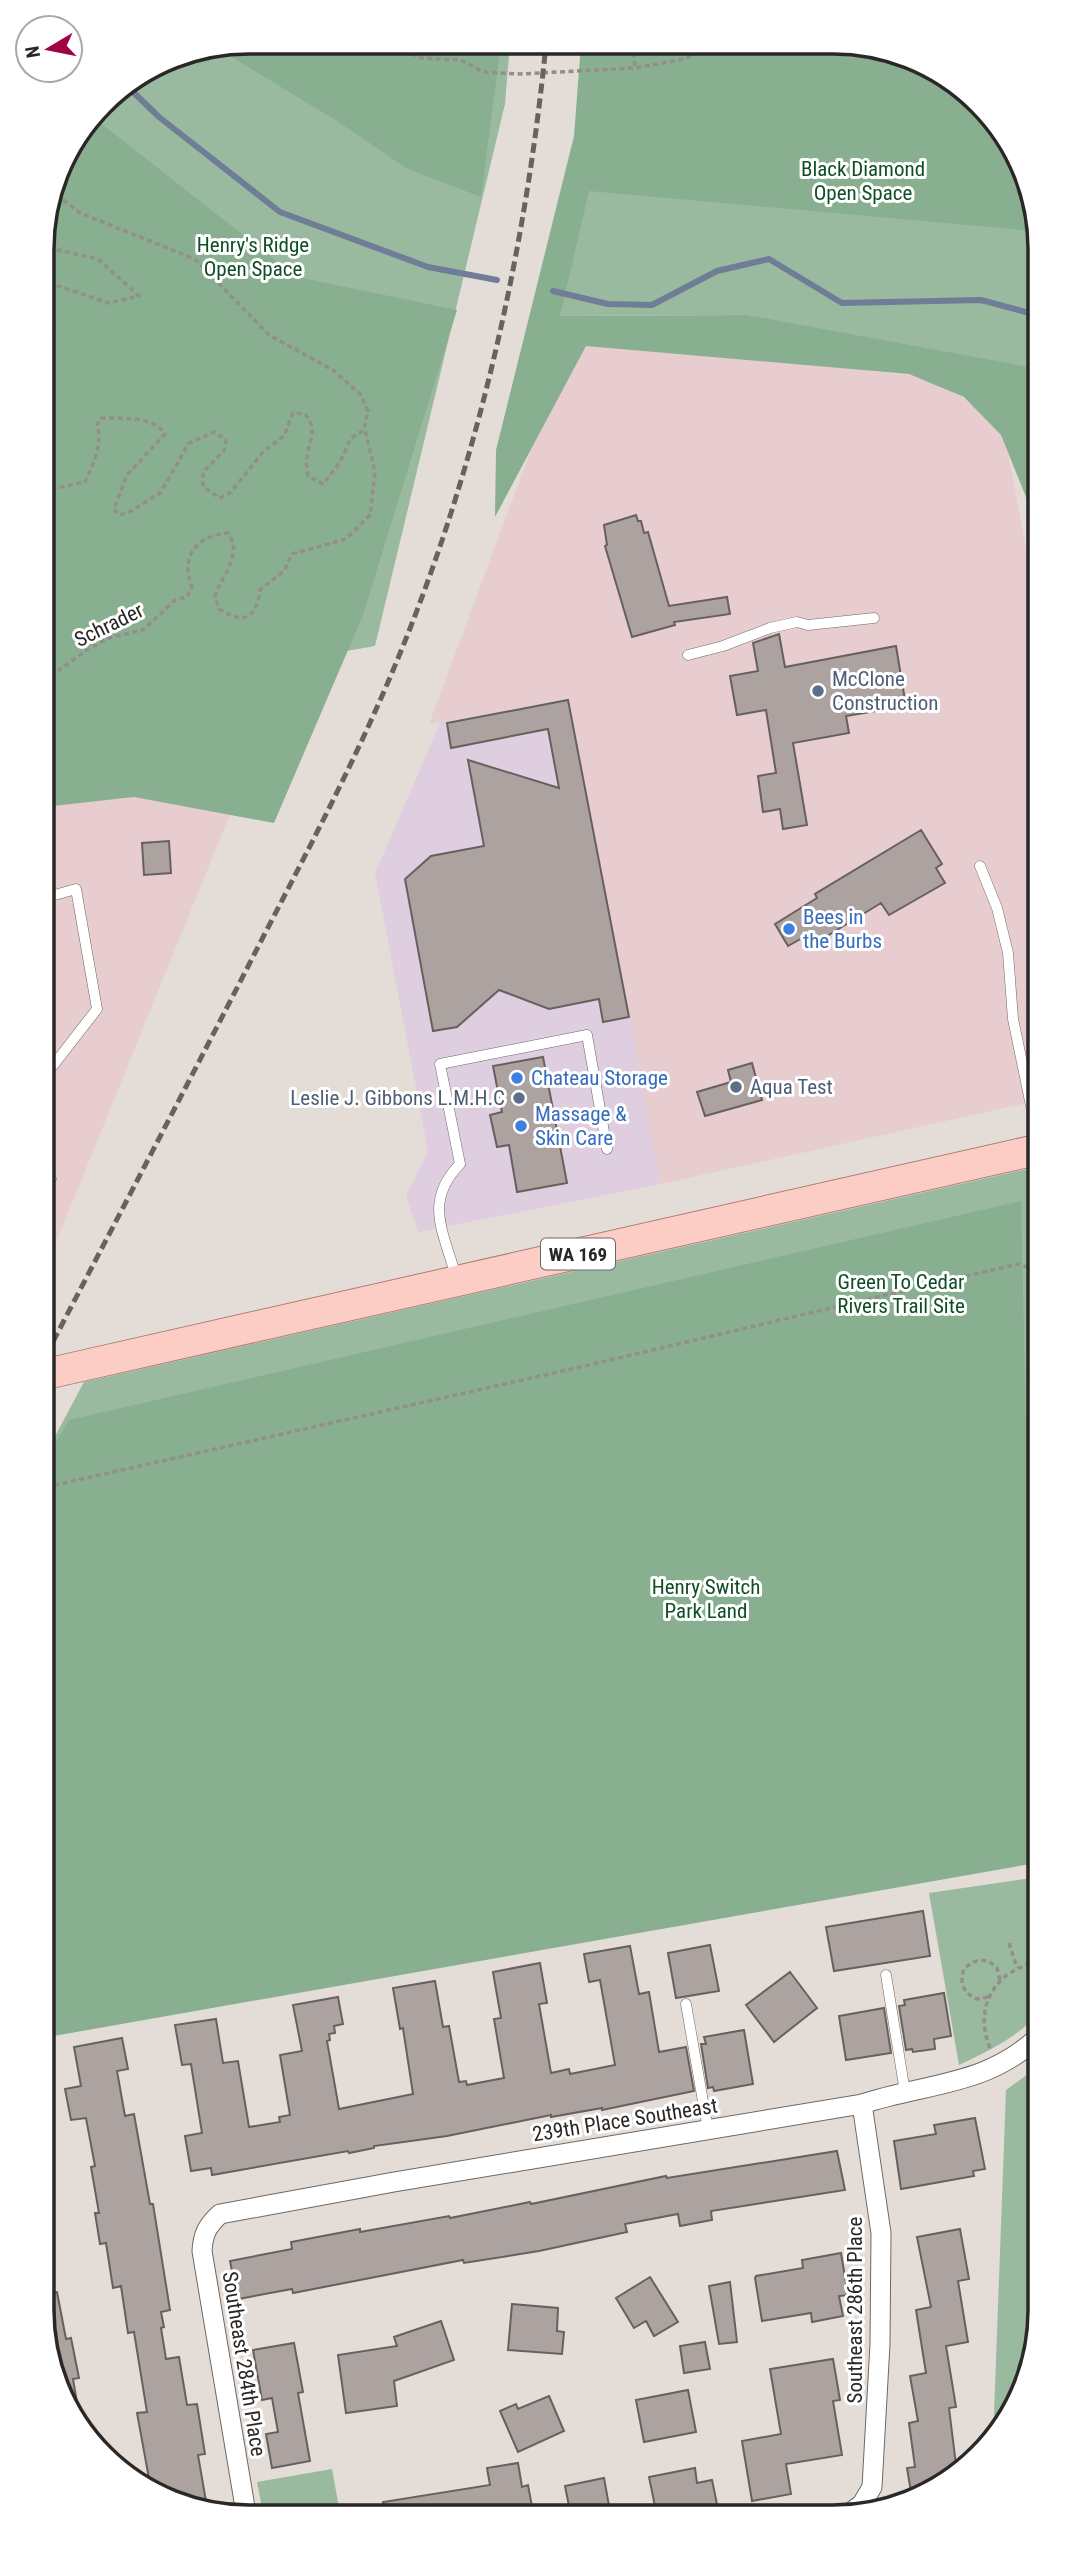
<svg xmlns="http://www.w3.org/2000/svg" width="1082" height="2559" viewBox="0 0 1082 2559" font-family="'Roboto Condensed',sans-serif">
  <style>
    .commercial { fill: #decee0 }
    .industrial { fill: #e7cdd0 }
    .green { fill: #9abaa0 }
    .forest { fill: #88af90 }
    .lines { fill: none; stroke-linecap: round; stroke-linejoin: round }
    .stream { stroke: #6f7d97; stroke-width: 6 }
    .building { fill: #aca3a1; stroke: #68605e; stroke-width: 2 }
    .service-casing { stroke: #6e6863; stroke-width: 11 }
    .minor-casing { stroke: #6e6863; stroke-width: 21 }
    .primary-casing { stroke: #b07d75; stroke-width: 32 }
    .path { stroke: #938e8a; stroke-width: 3.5; stroke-dasharray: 5 3.5; stroke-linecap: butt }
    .service { stroke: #fff; stroke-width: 10 }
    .minor { stroke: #fff; stroke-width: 19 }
    .primary { stroke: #fbcdc5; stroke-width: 30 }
    .rail { stroke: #666260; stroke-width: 5; stroke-dasharray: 10 5; stroke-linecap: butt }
    .service-dot { fill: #5c6f8a; stroke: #fff; stroke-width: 2.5 }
    .shop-dot { fill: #3f7fe0; stroke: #fff; stroke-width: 2.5 }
    .labels { text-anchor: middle; stroke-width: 6; stroke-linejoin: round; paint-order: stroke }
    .shield { fill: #fff; stroke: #6a6867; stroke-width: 2 }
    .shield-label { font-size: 19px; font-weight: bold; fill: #2a2726 }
    .park-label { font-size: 21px; fill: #0f4e26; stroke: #fff }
    .street-label { font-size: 21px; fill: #2a2726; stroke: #fff }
    .service-label { font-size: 21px; fill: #4e5e75; stroke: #fff; text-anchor: start }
    .shop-label { font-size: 21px; fill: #366cbe; stroke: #fff; text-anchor: start }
    .rim { fill: none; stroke: #2a2726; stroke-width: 3.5 }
  </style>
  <rect width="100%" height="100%" fill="#e4ddd7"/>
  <path class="commercial" d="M568 698 661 1184 418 1232 406 1195 428 1151 375 873 441 721Z"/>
  <path class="industrial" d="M572 339 927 377 971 403 1005 435 1034 592 1036 1101 661 1184 568 698 429 724Z
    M259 743 46 1267 44 773Z"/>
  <path class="green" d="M249 42 510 44 505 104 375 646 295 660 42 235 64 157 112 94 170 58Z
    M873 46 925 64 979 102 1033 196 1034 535 1006 376 747 315 560 316 578 172Z
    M1036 1167 1038 1861 1036 1863 1024 1362 47 1583 46 1453 84 1382Z
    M1038 1877 1039 2013C1016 2038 989 2051 959 2065L929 1893Z
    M1039 2066 1040 2323 1024 2389 993 2440 1006 2090Z
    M332 2469 340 2513H263L257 2482Z"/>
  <path class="forest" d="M249 42 501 44 481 197 406 168 337 121 217 48Z
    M581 44 873 46 925 64 979 102 1033 196V241L1023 230 589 191 560 316 747 315 1034 368V530L1026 497 1001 435 964 397 909 374 586 346 495 517 496 450 574 136Z
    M94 118 297 277 457 310 363 615 274 823 134 797 44 807 42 235 64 157Z
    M1021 1201 1036 1863 48 2037 46 1458 69 1420Z"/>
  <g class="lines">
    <path class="stream" d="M126 85 159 117 280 212 428 267 497 280
      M553 291 608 304 652 305 717 271 769 259 842 303 981 300 1033 314"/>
  </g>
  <path class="building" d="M636 515 638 521H641L644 533 648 532 669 606 727 597 730 614 674 622 675 625 632 637 605 546 607 545 604 525Z
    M779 634 785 667 896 646 906 706 846 716 849 733 793 743 807 825 783 829 780 809 763 812 758 776 776 773 766 710 737 715 730 676 758 671 753 643Z
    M568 700 629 1017 603 1022 599 999 549 1009 499 990 457 1027 433 1031 405 879 431 856 484 846 468 760 559 788 548 729 451 748 447 723Z
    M921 830 942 864 936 868 945 883 889 915 881 903 819 941 813 932 788 946 775 924 817 898 815 894Z
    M169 841 171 873 144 875 142 843Z
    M543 1057 567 1183 517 1192 509 1145 497 1147 490 1115 502 1112 493 1066Z
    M752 1063 762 1100 705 1116 697 1092 731 1082 728 1070Z
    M923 1911 930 1956 834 1971 826 1927Z
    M710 1945 719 1991 676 1998 668 1953Z
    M630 1946 639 1994 649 1992 659 2052 686 2047 694 2091 602 2110V2108L551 2117V2115L447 2136 374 2146V2148L349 2153 348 2151 212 2175 211 2168 191 2171 185 2136 202 2133 191 2064 182 2065 175 2025 216 2019 223 2063 238 2061 249 2127 280 2122 279 2117 290 2115 280 2055 302 2051 293 2005 338 1997 343 2024 334 2026 335 2033 329 2034 330 2040 327 2041 339 2109 413 2094 403 2028 400 2029 393 1988 435 1981 443 2027 449 2026 459 2082 466 2081 467 2085 504 2078 494 2019 501 2018 493 1972 540 1963 547 2003 539 2004 551 2073 569 2069 570 2074 615 2065 600 1980 589 1982 584 1954Z
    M790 1972 817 2008 774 2042 746 2005Z
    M944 1993 951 2036 934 2039 935 2049 913 2052 912 2049 906 2050 899 2006 905 2005 904 2000Z
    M884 2008 891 2053 846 2060 839 2016Z
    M744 2030 753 2084 714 2091 713 2087 708 2088 701 2044H706L704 2037Z
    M122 2038 128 2069 117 2071 125 2116 134 2114 150 2204H153L170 2310 161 2312 164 2327 161 2328 166 2359 179 2357 187 2405 197 2404 205 2454 198 2455 208 2513 150 2484 137 2413 147 2412 134 2332 128 2333 121 2286 113 2288 106 2243 100 2244 95 2213H99L91 2167 95 2166 86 2118 71 2120 65 2089 81 2086 74 2047Z
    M975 2118 985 2169 973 2171 974 2176 901 2189 894 2141 936 2134 934 2125Z
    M837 2151 845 2190 711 2211 712 2220 680 2226 678 2214 625 2224 627 2232 539 2251 464 2263 463 2260 293 2293 292 2289 238 2299 230 2261 292 2249 291 2242 360 2229V2232L449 2216 450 2218 530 2202 531 2204 666 2176 667 2178Z
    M960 2229 969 2279 958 2281 968 2342 946 2346 956 2407 949 2408 957 2473 948 2482 912 2498 907 2468 915 2467 909 2423 918 2421 910 2376 926 2373 916 2310 931 2307 917 2237Z
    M841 2253 848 2295 839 2296 843 2316 812 2322 811 2313 762 2321 755 2278 756 2276 803 2268 802 2260Z
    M650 2277 678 2322 654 2336 646 2321 634 2328 616 2298Z
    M730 2282 737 2342 719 2344 709 2286Z
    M57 2292 66 2339 71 2338 79 2378 73 2379 80 2420 76 2421 70 2414 49 2363V2293Z
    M512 2304 558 2308 557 2331 564 2332 562 2354 508 2350Z
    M441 2321 454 2360 394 2381 397 2406 346 2413 338 2355 397 2346 394 2337Z
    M705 2342 710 2369 684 2373 680 2346Z
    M294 2343 303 2392 298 2393 310 2461 272 2468 266 2434 278 2432 272 2398 262 2400 253 2350Z
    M833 2359 840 2400 833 2401 842 2455 786 2464 791 2494 752 2501 742 2441 781 2434 770 2369Z
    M688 2390 696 2432 644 2442 636 2400Z
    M549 2396 564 2431 518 2452 500 2411 516 2404 518 2409Z
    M518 2463 522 2487 528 2485 533 2512H383V2502L490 2485 487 2468Z
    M695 2468 697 2483 712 2480 718 2509 656 2511 649 2477Z
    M604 2478 610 2511H570L565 2486Z"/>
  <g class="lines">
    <g class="service-casing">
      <path id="service" d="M688 655 723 646 770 628 797 622 808 625 874 618
        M980 866 997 908 1008 953 1013 1019 1036 1130
        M44 898 76 889 97 1009 45 1076
        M45 1167 51 1179 45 1187
        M456 1277C444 1232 423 1202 460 1164L440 1064 587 1035 607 1149
        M886 1975 905 2092
        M686 2004 708 2130"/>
    </g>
    <g class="minor-casing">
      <path id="minor" d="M854 2510 862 2504 872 2487 880 2344 881 2233 862 2104
        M246 2513 202 2251C203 2234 207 2226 220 2214L394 2182 862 2104C925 2083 988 2086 1039 2036"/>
    </g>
    <g class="primary-casing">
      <path id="primary" d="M46 1374 1036 1150"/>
    </g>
    <path class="path" d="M388 43 421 58 461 60 483 72 520 74 635 68 685 59 714 45
      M633 44 635 68
      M42 241 58 250 98 259 139 296 109 303 58 286 43 273
      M43 312 55 327 47 338 43 339
      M43 491 85 482C93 465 103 444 97 425L101 418C122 419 152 415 165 434L127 475 114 509 119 515 128 513 160 493 189 443 214 432 226 440 224 451 203 472V487L220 498 231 492 263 452 284 436 293 413 305 414C319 430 308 441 307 458 306 464 307 470 308 476L323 484 340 462 351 438 364 430 368 411 360 394 333 370 269 335 195 259 80 213 54 193
      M44 681 87 650 109 638 143 630 175 600 187 597 192 587C180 556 196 536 228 533 243 554 223 574 215 596L219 609C244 625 256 619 260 590L284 571 292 554 346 539 370 515 375 472 365 430
      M46 1487 576 1368 1018 1264 1036 1270
      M1009 1943 1017 1968
      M988 1997 977 1999C963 1993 959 1983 964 1969 975 1958 986 1957 997 1968L1000 1980
      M990 2048C973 2007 995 1970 1038 1962"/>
    <use href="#service" class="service"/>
    <use href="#minor" class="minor"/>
    <use href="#primary" class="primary"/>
    <path class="rail" d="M46 1355C117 1219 189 1082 259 945 309 848 360 752 401 651 479 460 526 248 546 44"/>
  </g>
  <g class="service-dot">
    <circle cx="818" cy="691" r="7"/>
    <circle cx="736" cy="1087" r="7"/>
    <circle cx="519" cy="1098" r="7"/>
  </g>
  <g class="shop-dot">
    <circle cx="789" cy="929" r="7"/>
    <circle cx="517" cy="1078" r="7"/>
    <circle cx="521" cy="1126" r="7"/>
  </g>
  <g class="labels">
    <rect class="shield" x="541" y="1238.5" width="74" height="31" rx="5"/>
    <g class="shield-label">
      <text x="578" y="1261">WA 169</text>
    </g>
    <g class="park-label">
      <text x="863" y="176">Black Diamond<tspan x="863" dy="24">Open Space</tspan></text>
      <text x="253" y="252">Henry's Ridge<tspan x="253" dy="24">Open Space</tspan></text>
      <text x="901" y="1289">Green To Cedar<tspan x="901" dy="24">Rivers Trail Site</tspan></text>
      <text x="706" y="1594">Henry Switch<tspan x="706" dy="24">Park Land</tspan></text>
    </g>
    <g class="street-label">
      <text transform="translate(109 625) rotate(-26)" y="7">Schrader</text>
      <text transform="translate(625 2120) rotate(-9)" y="7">239th Place Southeast</text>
      <text transform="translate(855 2310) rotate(-90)" y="7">Southeast 286th Place</text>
      <text transform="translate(244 2364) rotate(81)" y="7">Southeast 284th Place</text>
    </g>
    <g class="service-label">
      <text x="832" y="686">McClone<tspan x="832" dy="24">Construction</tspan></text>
      <text x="750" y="1094">Aqua Test</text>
      <text x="505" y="1105" text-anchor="end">Leslie J. Gibbons L.M.H.C</text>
    </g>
    <g class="shop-label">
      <text x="803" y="924">Bees in<tspan x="803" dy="24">the Burbs</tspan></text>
      <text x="531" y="1085">Chateau Storage</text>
      <text x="535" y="1121">Massage &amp;<tspan x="535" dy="24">Skin Care</tspan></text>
    </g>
  </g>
  <path d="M0 0H1082V2559H0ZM249 54H833A195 195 0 0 1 1028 249V2310A195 195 0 0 1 833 2505H249A195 195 0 0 1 54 2310V249A195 195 0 0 1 249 54Z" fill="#fff" fill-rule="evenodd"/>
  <path class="rim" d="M249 54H833A195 195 0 0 1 1028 249V2310A195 195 0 0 1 833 2505H249A195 195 0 0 1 54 2310V249A195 195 0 0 1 249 54Z"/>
  <g transform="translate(49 49) rotate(260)"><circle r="33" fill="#ffffff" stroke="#aaa9a8" stroke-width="2"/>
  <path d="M0-5L12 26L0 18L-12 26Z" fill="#a00341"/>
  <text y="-10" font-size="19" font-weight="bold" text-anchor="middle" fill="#2a2726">N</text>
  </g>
</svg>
